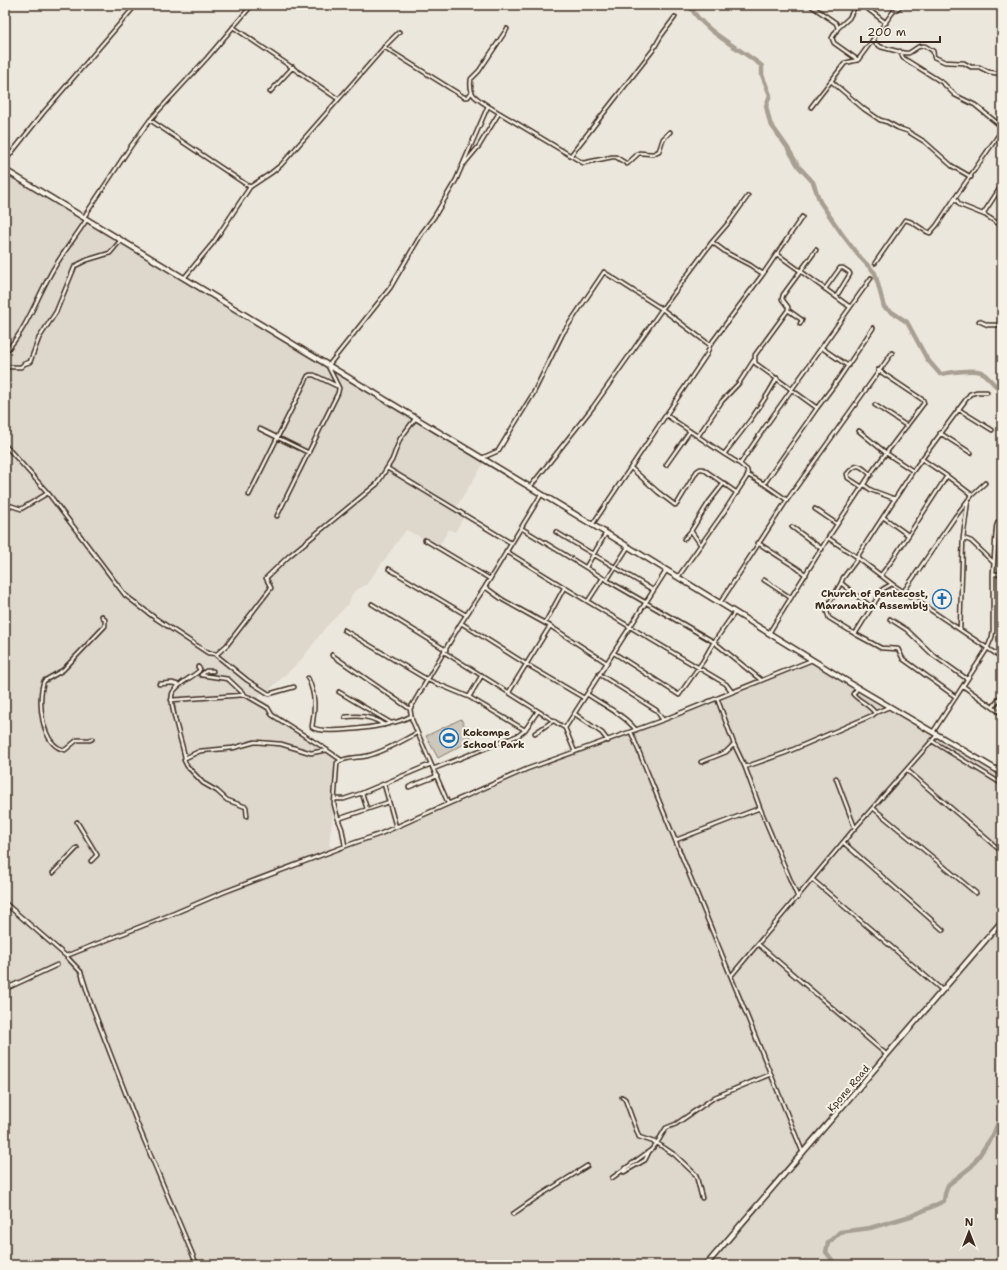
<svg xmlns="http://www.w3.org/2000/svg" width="1007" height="1270" viewBox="0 0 1007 1270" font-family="'Shantell Sans',sans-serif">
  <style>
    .built { fill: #ddd7cc }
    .green { fill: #cec8bc; stroke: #84796d }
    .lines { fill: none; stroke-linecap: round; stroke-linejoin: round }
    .river { stroke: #a89f93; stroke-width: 4.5 }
    .street-casing { stroke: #3b2a1e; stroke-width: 5.5 }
    .secondary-casing { stroke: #3b2a1e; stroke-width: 7 }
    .street { stroke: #f7f3e8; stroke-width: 2.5 }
    .secondary { stroke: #f7f3e8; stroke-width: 4 }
    .labels { text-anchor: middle; stroke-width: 4; stroke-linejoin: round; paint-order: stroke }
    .poi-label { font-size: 10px; font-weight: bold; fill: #3b2a1e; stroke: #f7f3e8; text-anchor: end }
    .street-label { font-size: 10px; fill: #3b2a1e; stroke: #f7f3e8 }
  </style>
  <rect width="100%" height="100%" fill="#ece7dc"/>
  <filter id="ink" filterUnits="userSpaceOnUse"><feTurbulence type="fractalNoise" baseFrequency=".025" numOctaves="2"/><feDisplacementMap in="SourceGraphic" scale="8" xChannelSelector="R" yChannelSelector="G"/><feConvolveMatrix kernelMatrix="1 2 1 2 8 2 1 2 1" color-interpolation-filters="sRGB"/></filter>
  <g filter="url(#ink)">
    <path class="built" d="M5 172 484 463 456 507 466 513 455 532 449 529 439 546 406 530 366 585 356 590 352 594 349 603 326 627 301 660 268 691 264 689 258 699 337 758 333 813 329 844 333 852 422 817 523 773 738 691 811 661 1002 775V1265H5Z"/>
    <path class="green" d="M461 719 472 740 438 758 426 736Z"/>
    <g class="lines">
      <path class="river" d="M689 5C705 33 737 46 762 66V75L770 95 766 106 770 123 787 147 799 167 813 182 820 202 842 234 858 255 875 273 884 307 907 322 927 359 940 374C951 373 971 368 981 372 988 376 995 387 1002 391
        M836 1265 826 1252 828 1243 840 1232 870 1228 914 1215 944 1201 945 1194 948 1185 972 1166 993 1135 1002 1113"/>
      <g class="street-casing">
        <path id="street" d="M810 5 836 23 838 28 832 38 834 43 858 60
          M861 5 864 6 886 23
          M233 27 338 99
          M838 28 849 18 856 5
          M507 29 479 71 471 79C469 96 475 97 488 106L583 163 612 157H616L627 164 639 153 653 154 659 151 663 139 670 132
          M873 39 876 44 881 47 904 53H909L918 47 922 46H925L933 51 934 57 945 62 964 63 971 67H979L989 72 1002 74
          M384 47 464 97H468L471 93
          M900 51 903 58 943 83 955 95 975 105 1002 127
          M831 81 864 109 880 120 887 122 898 128 907 131 925 142 952 166 971 177
          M270 92 293 67
          M811 107 845 63 858 60 893 12 902 5
          M150 120 250 187
          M571 155 653 50 661 36 675 17
          M5 161 43 113 136 5
          M464 164 479 146 499 113
          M955 198 1002 130
          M983 214 1002 185
          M84 217 131 146 150 120 207 58 252 5
          M712 242 727 253 750 265 763 274
          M816 250 783 295 782 299 788 307V310L755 355V363L817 408
          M777 254 850 307
          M875 263 905 220C914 221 921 230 930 233L937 225 955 198 960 205 985 215 1002 226
          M184 278 213 243 250 187 271 173 281 165 387 44 399 32
          M825 289 840 268H843L849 272 850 274 836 297
          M788 310 802 320 800 324
          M979 321 988 325H1002
          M822 348 848 366
          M5 352C26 330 35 302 50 275 60 256 75 238 87 219
          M5 367H21L24 364 30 362 39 338 56 312 75 266 87 260 110 253 121 240
          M875 405 907 426
          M958 409 992 430
          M666 415 724 454 740 464 747 470 748 475 764 484 787 500
          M260 429 309 453
          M859 431 886 453 913 471
          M940 433 971 453
          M698 436 722 401 739 383 754 360
          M5 445 48 493 125 595 155 618 208 653 217 654 227 645 271 588 266 578 289 556 377 484 392 460 400 439 415 419
          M724 454C743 430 762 406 777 378
          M482 458 498 451 533 394 563 333 604 272 662 309 710 345
          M740 464 765 427 871 278
          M666 465 690 431
          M387 468 511 543
          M631 468 658 492 675 505 677 504 697 471 700 469H703L737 493
          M764 484 817 408 838 380 873 328
          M864 485 871 490 895 499
          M530 487 593 407 662 309 712 242 730 221 748 196
          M862 487 848 478 847 474C858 461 860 466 871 475
          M249 495 308 376 310 375H314L337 386
          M972 495 985 483
          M5 505 12 506 21 509 48 493
          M815 509 837 524
          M277 516 338 393 339 388 328 366 390 288 422 233 434 217 456 180 488 106
          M883 517 908 535
          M592 525 707 354 710 345 763 274 802 217
          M792 527 822 549
          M521 528 603 578 714 642 761 680
          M556 532 653 590
          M963 538 971 541 993 562
          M684 539 691 531
          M425 540 490 579
          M758 543 797 568 806 575
          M701 545 691 531 709 502 724 483
          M506 551C578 597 652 640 726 684L732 692
          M857 557 828 538 874 469 924 403 923 400 878 370
          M858 558 892 584 1002 658
          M586 567 606 533
          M389 569 466 615
          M993 574 996 531C996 526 997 521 1002 519
          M881 575 893 559 947 476
          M678 577 724 512 748 475
          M607 580 628 547
          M764 580 791 598
          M841 583 871 607
          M485 587 503 600 550 626 607 663
          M904 591 955 517 972 495 947 476 922 459
          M588 601 603 578
          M720 603 787 500 892 353
          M372 604 446 650
          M890 619 907 630 933 655 967 679
          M461 623 526 664 584 698
          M545 623 564 588
          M960 629 963 538 968 500
          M344 630 428 680 469 697 525 730
          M769 633 828 538
          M855 634 883 589 892 584
          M444 652 565 728 575 752
          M614 653 679 695 703 661 714 642 735 612
          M216 655 247 680 269 694 294 687
          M332 655 410 709 412 720 448 803
          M213 671H206L201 675 228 679 246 696
          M599 674 656 710 663 720
          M308 678C316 696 315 708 312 727 320 735 378 727 391 723 398 722 405 719 411 716
          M159 684 172 683 179 685
          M963 686 1002 714
          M339 692 391 723
          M509 692 550 626
          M587 694C603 705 623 714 636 730
          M469 697 482 675
          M956 697 903 659 898 649 881 648 855 634 829 618 826 609 841 583 843 578 858 558 857 557 913 471 970 394 977 392H987
          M717 698 734 744 745 767 760 808 798 898
          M171 700 243 695 249 697 268 708 272 715 321 746 341 760
          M993 707 1002 695
          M410 709 461 623 485 587 541 495
          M875 713 889 707
          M575 714 602 733 608 741
          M345 717C359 715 373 716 384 725
          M565 728 666 571
          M631 732 803 1153
          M933 732 987 649 992 637 993 631V574H1002
          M535 733 553 721
          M92 739 90 740H77L65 750C41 746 37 699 44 681L63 670 105 626V620L102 616
          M932 741 1002 784
          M185 758C183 744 167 701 173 692 181 681 190 679 199 671L200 669 198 667
          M701 762 726 752 734 744
          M745 767 785 753 873 715 875 713C870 705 859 701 853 694L858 688
          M433 769 519 735 525 730 538 711
          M907 770 1002 852
          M836 778 855 828
          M384 784 396 827
          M409 787 437 776
          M362 793 367 809
          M335 799H344L362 793 431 764
          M873 808 976 893
          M247 816 246 807 227 800 217 791 203 783 187 766 184 760 185 758 200 751 233 748 255 742 281 744 311 753 327 750
          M338 819 389 802
          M77 822 97 855 91 861
          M676 840 760 808
          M844 843 943 930
          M345 846 342 829 338 819 334 804 337 763C343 757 359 758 367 756 384 752 402 741 417 733
          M53 873 77 848
          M813 880 942 990
          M5 903 66 956 81 972 90 1001 137 1123 197 1265
          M759 945 887 1055
          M66 956 175 913 224 892 351 844 380 834 527 769 663 720 812 660
          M731 976 855 828 937 735
          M5 989 57 965
          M622 1097 625 1099 639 1137 657 1143 675 1155 696 1175 702 1198
          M624 1172 645 1160 649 1152
          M612 1178 651 1150 657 1143 666 1128 676 1124 715 1097 771 1074
          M513 1214 536 1198 587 1166"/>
      </g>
      <g class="secondary-casing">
        <path id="secondary" d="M5 170 606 533 858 688 1002 773
          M706 1265 1002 921"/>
      </g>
      <use href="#street" class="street"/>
      <use href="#secondary" class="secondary"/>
    </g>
  </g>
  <defs>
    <g id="church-ring" transform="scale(1)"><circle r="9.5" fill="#f7f3e8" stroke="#1f6fb2" stroke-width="1.5"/><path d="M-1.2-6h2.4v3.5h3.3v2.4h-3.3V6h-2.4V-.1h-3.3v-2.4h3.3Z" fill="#1f6fb2"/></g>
    <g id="stadium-ring" transform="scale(1)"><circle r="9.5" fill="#f7f3e8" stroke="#1f6fb2" stroke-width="1.5"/><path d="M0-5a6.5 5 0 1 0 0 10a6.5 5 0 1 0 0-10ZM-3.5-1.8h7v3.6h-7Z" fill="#1f6fb2"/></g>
  </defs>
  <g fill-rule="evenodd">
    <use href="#church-ring" x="942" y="599"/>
    <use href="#stadium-ring" x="449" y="738"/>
  </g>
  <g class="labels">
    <g class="poi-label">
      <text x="928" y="597">Church of Pentecost,<tspan x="928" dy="12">Maranatha Assembly</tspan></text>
      <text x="463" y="736" text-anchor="start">Kokompe<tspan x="463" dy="12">School Park</tspan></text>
    </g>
    <g class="street-label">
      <text transform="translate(848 1088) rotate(-49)" y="4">Kpone Road</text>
    </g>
  </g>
  <rect width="1007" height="1270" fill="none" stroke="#f7f3e8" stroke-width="20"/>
  <rect x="10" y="10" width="987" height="1250" fill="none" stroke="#3b2a1e" stroke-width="1.5" filter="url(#ink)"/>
  <g transform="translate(969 1232)" stroke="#f7f3e8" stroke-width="3" paint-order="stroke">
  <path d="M0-3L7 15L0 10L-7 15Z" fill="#3b2a1e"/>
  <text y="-6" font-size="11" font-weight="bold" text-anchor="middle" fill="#3b2a1e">N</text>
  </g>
  <path d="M861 36v6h79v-6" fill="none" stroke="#3b2a1e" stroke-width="2"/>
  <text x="867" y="36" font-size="12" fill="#3b2a1e" stroke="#f7f3e8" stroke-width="3" paint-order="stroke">200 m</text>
</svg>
